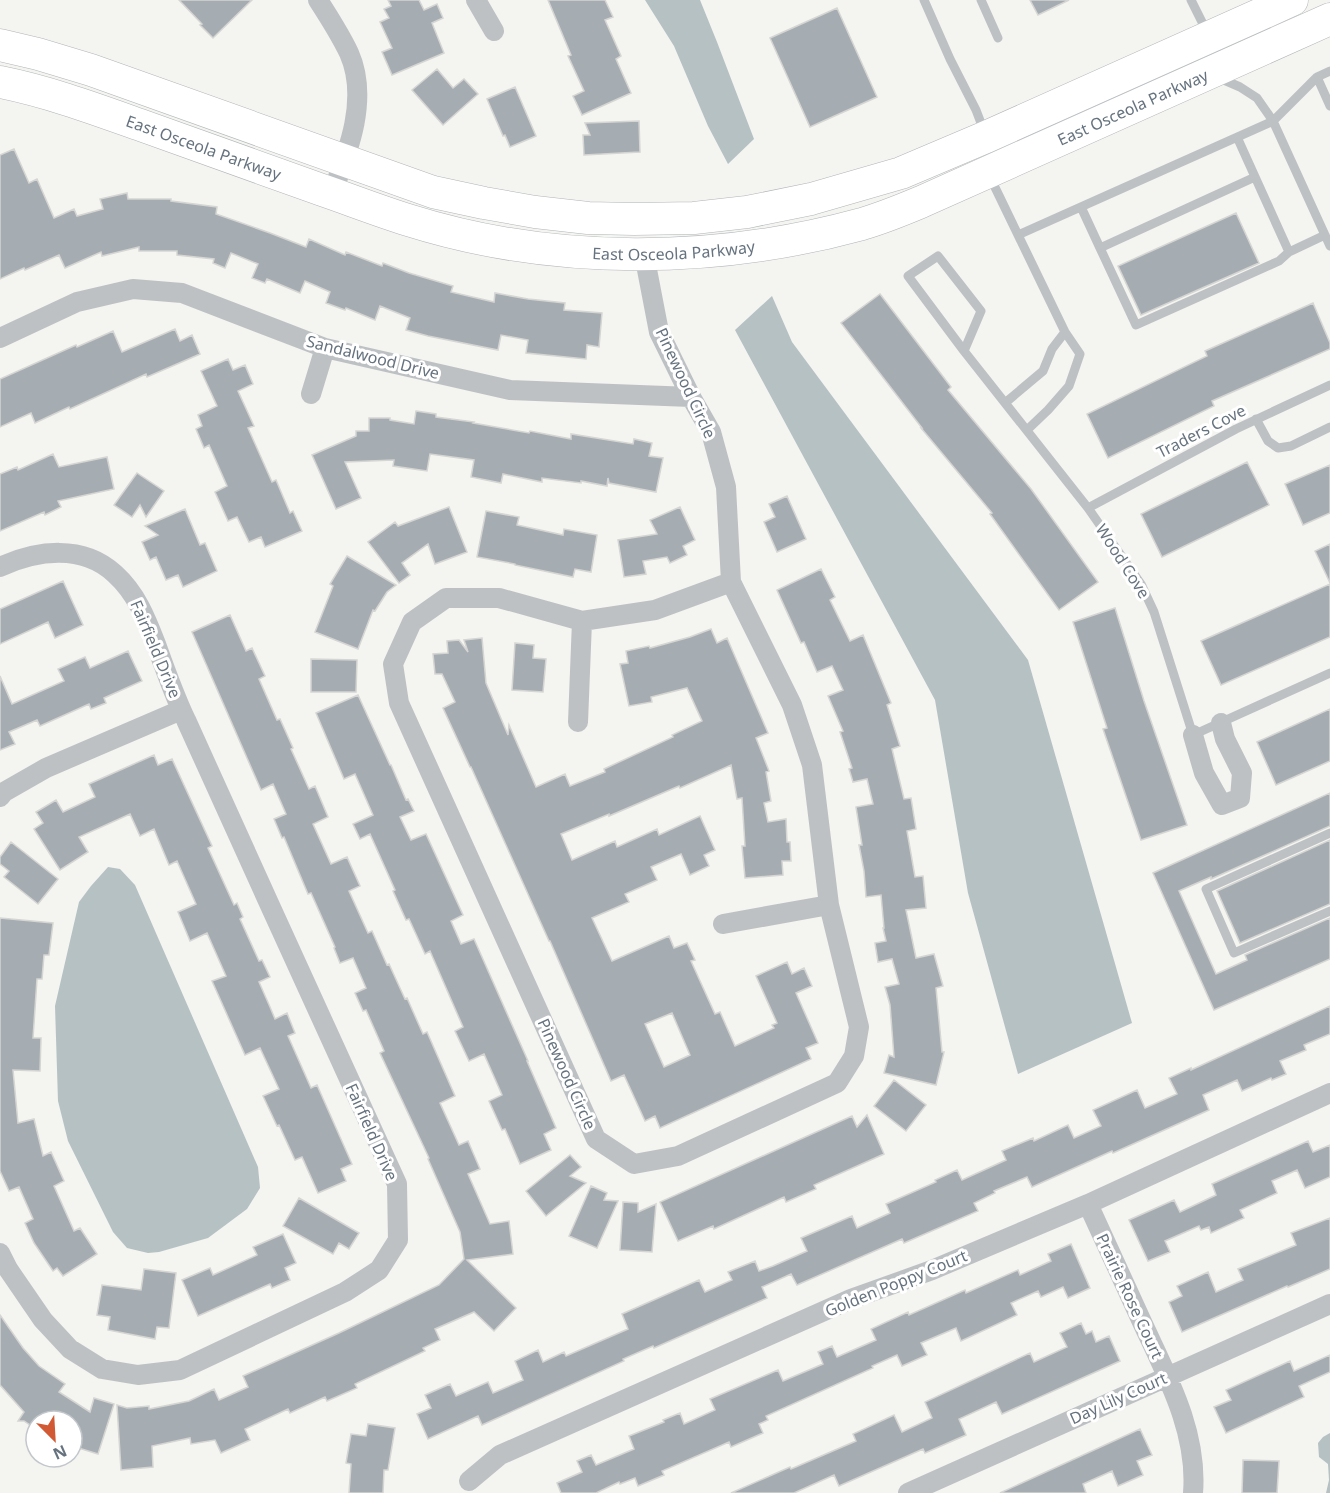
<svg xmlns="http://www.w3.org/2000/svg" width="1330" height="1493" viewBox="0 0 1330 1493" font-family="'Noto Sans',sans-serif">
  <style>
    .water { fill: #b6c1c4 }
    .building { fill: #a6adb2; stroke: #d5d5d3; stroke-width: 1.5; fill-rule: evenodd }
    .lines { fill: none; stroke-linecap: round; stroke-linejoin: round }
    .primary-casing { stroke: #b1b5b8; stroke-width: 33 }
    .lane { stroke: #bdc1c4; stroke-width: 9 }
    .street { stroke: #bdc1c4; stroke-width: 20 }
    .primary { stroke: #fff; stroke-width: 32 }
    .labels { text-anchor: middle; stroke-width: 6; stroke-linejoin: round; paint-order: stroke }
    .street-label { font-size: 16px; fill: #66737f; stroke: #fff }
  </style>
  <rect width="100%" height="100%" fill="#f4f4f0"/>
  <path class="water" d="M645 0H700L717 42 754 139 728 164 708 126 674 46Z
    M772 296 792 342 1028 660 1132 1023 1018 1074 968 893 935 700 735 330Z
    M108 867 120 869 135 885 258 1167 260 1188 247 1209 208 1238 159 1252 148 1253 127 1248 113 1232 68 1141 58 1101 55 1006 79 902 91 886Z
    M1330 1433V1493H1326L1329 1480 1328 1464 1319 1457 1318 1443 1323 1437Z"/>
  <path class="building" d="M179 0H252L213 38 200 25 202 24Z
    M388 0H419L424 10 437 4 443 18 432 23 444 53 392 75 382 52 392 48 380 22 389 18 384 9 391 6Z
    M548 0H605L613 17 605 20 621 56 616 59 631 93 582 115 573 96 584 91 568 56 571 55Z
    M1030 0H1069L1038 15Z
    M837 8 877 97 810 127 770 38Z
    M437 69 453 88 464 79 478 94 443 125 412 90Z
    M515 87 536 136 510 147 505 135 503 136 487 99Z
    M639 121 640 152 584 155 583 135H590L585 123Z
    M14 149 29 183 37 179 54 218 74 209 77 216 103 209 100 199 127 193 128 199H171V201L217 207 216 214 270 233 306 247 309 239 345 255 346 252 382 266 383 263 409 273 453 286 451 292 494 302 495 293 528 299 565 303 564 310 602 313 599 347 587 345 586 359 526 353 528 340 501 335 498 350 428 336 406 330 410 318 380 306 375 320 346 308 345 310 326 303 330 292 305 281 300 293 267 279 265 283 252 278 258 264 231 253 225 268 213 263 214 259 177 255V251H139V247L102 256 101 252 65 268 59 255 25 270 24 268 0 279V155Z
    M1236 213 1259 263 1141 315 1118 266Z
    M880 294 951 387 948 390 1031 489 1098 582 1059 610 990 514 992 513 921 428H922L841 323Z
    M1313 303 1330 343V349L1212 401 1214 406 1108 458 1087 414 1207 356 1205 351Z
    M175 329 180 341 192 335 200 354 147 377 146 374 70 409 69 407 35 423 31 413 0 427V379L76 345 77 347 113 331 122 352Z
    M228 359 233 370 245 365 253 384 238 391 254 426 248 428 272 482 276 480 290 513 293 511 302 531 265 547 261 537 249 542 237 517 228 521 215 492 227 486 209 445 204 448 196 429 202 426 198 415 217 406 201 371Z
    M416 411 436 414V417L474 422 473 423 529 433 530 431 571 439V434L633 444 634 439 652 443 649 456 663 458 656 492 609 483 608 478 607 486 581 481V483L542 478V482L503 474 501 483 471 477 474 460 430 454 427 471 393 466 394 460 345 462 361 498 336 509 312 455 356 436V431H369V418H390V420L414 424Z
    M53 454 59 467 107 457 114 489 58 501 61 507 45 515 44 512 0 531V474L17 467 18 470Z
    M1247 462 1269 505 1162 557 1141 514Z
    M1330 465V513L1303 525 1285 484Z
    M137 473 164 491 146 517 140 505 132 517 114 505Z
    M787 496 806 539 777 552 764 522 775 517 769 504Z
    M449 507 467 552 435 564 428 544 402 563 410 575 399 583 368 542 395 522 398 526Z
    M680 507 695 540 683 546 687 555 670 563 667 557 643 561 646 574 624 577 618 540 657 534 650 520Z
    M185 509 200 545 205 543 217 571 183 587 178 575 166 580 156 557 150 560 142 542 158 535 145 526Z
    M486 511 519 517 517 525 563 535 564 529 597 535 591 572 575 569 573 577 515 565V564L477 557Z
    M1330 544V583L1315 551Z
    M347 556 396 585 387 592 375 611 373 610 358 649 315 632 333 586 330 584Z
    M821 569 835 597 830 600 850 641 863 635 891 703 887 705 900 746 892 749 904 799 911 798 916 829 907 831 915 877 923 876 926 908 906 910 916 958 934 954 943 986 936 988 942 1052H944L936 1085 884 1073 889 1055 894 1057 890 1005 885 987 899 984 892 959 878 962 875 943 886 941 883 928H884L881 895 866 897 864 871 859 845H862L856 807 873 804 867 779 853 782 849 769 852 768 840 732 843 731 828 696 843 690 832 666 817 672 804 642 801 643 777 590Z
    M63 581 83 625 55 638 48 622 0 644V609Z
    M1330 584V637L1221 685 1201 641Z
    M1115 608 1144 701 1187 825 1141 840 1103 729 1107 728 1073 622Z
    M230 615 246 651 252 648 265 676 259 679 277 720 280 719 293 748 291 749 309 789 315 786 328 817 313 824 331 864 347 857 360 886 349 891 368 933 372 931 387 965 389 964 405 999 407 998 423 1034 427 1032 455 1096 440 1103 459 1145 468 1141 480 1169 468 1174 490 1224 509 1221 513 1254 467 1260 516 1308 494 1331 474 1312 435 1329 440 1340 423 1348 425 1351 355 1384 357 1388 327 1401 325 1397 290 1413 288 1409 245 1429 250 1440 221 1453 215 1440 191 1444 190 1438 152 1446 153 1467 121 1470 117 1405 127 1408 149 1406V1409L189 1401 214 1389 219 1400 248 1387 243 1376 339 1333 439 1285 464 1259 460 1232 428 1159 429 1158 380 1053 384 1051 366 1010 363 1011 355 993 366 988 353 958 340 963 334 948 335 947 311 893 308 894 284 837 282 838 274 819 286 814 273 784 261 790 192 632Z
    M711 629 717 643 727 638 768 733 756 738 769 771 766 772 771 801 764 803 768 822 786 819 787 842H790L791 861H782L783 875 745 878 742 846H745L742 798 737 799 731 765 680 788 679 786 609 816V814L561 834 572 860 615 841 617 847 657 829 659 835 700 816 715 850 704 855 709 866 690 875 681 854 651 867 657 880 625 894 629 902 592 918 612 961 669 936 674 948 687 943 695 960 691 961 715 1014 720 1012 735 1046 774 1028 772 1025 777 1023 756 976 787 962 792 974 804 968 812 986 796 993 818 1043 806 1048 811 1059 660 1128 655 1116 645 1121 624 1075 611 1081 550 941H549L471 767H470L443 708 455 702 442 674H435L433 654 448 653 447 641 459 640 468 652 464 640 482 638 486 683 508 735 509 725 536 787 565 774 570 786 605 772 604 769 673 737 672 735 702 721 687 688 651 697 652 702 629 706 620 664 628 663 626 651 649 646 650 648 690 637ZM672 1013 690 1055 664 1067 645 1024Z
    M515 643 534 645 533 658 546 659 543 692 512 690Z
    M128 651 142 681 104 698 106 703 91 709 89 704 40 726 37 720 9 732 15 744 0 750V676L12 704 64 681 58 669 85 657 90 668Z
    M311 659 357 660 356 692H311Z
    M358 695 390 765H391L406 800 408 799 414 811 400 817 411 840 426 834 463 915 451 921 461 944 474 939 528 1061H527L556 1128 544 1134 551 1150 520 1164 505 1129 502 1130 489 1101 502 1095 484 1054 469 1061 455 1031 463 1027 430 951 425 954 409 919 406 920 393 891 395 890 370 834 360 839 353 824 373 815 355 774 344 779 316 713Z
    M1330 709V761L1276 785 1257 742Z
    M154 755 158 765 172 759 212 846 208 848 234 905 237 903 243 917 240 919 259 961 262 960 270 977 259 982 270 1007 275 1019 287 1013 295 1033 288 1036 311 1088 317 1085 352 1164 341 1169 346 1181 318 1193 302 1157 295 1160 279 1125 277 1126 263 1096 279 1089 260 1048 245 1055 212 981 226 976 207 933 190 941 178 912 196 904 177 861 169 865 154 829 140 836 130 814 79 837 88 852 60 870 34 829 43 823 36 812 56 800 63 812 95 797 89 784Z
    M1330 793V826L1211 879V877L1179 891 1216 974 1247 960 1245 955 1330 918V959L1214 1010 1153 873Z
    M1330 840V904L1240 943 1217 891Z
    M11 842 58 879 38 904 4 877 9 871 0 864V857Z
    M0 918 53 923 49 955H44L42 979H37L33 1038H41L40 1071 13 1070 18 1123 34 1119 43 1156 51 1152 64 1181 54 1186 74 1231 80 1228 97 1254 63 1276 57 1268 53 1271 34 1243 25 1223 33 1219 19 1187 9 1191 0 1171Z
    M1330 1006V1034L1304 1045 1306 1050 1280 1061 1286 1074 1272 1080 1271 1078 1242 1091 1237 1080 1203 1095 1209 1110 1113 1153 1112 1151 1032 1187 1027 1177 994 1191 995 1193 974 1203 978 1211 904 1243 902 1239 797 1285 791 1274 762 1287 767 1298 654 1348 653 1346 623 1359 624 1361 482 1425 478 1416 428 1439 417 1414 431 1408 425 1395 450 1384 456 1396 488 1382 493 1393 523 1380 515 1361 538 1350 543 1362 564 1352 566 1356 628 1329 622 1314 699 1280 705 1292 732 1280 728 1272 755 1261 759 1271 773 1266 807 1251 801 1238 852 1216 857 1228 890 1213 886 1204 936 1182 935 1180 957 1170 962 1180 1006 1160 1002 1151 1033 1138 1034 1141 1068 1125 1074 1138 1101 1126 1093 1110 1137 1090 1145 1108 1177 1094 1169 1078 1191 1068V1070Z
    M894 1080 926 1105 906 1131 874 1106Z
    M867 1115 884 1154 814 1185 816 1189 786 1202 784 1197 714 1229 713 1226 678 1241 660 1202 852 1116 857 1127Z
    M1308 1141 1313 1152 1330 1145V1177L1305 1188 1297 1170 1272 1181 1277 1193 1240 1210 1244 1218 1211 1233 1209 1227 1201 1230 1199 1226 1165 1241 1170 1252 1148 1261 1129 1220 1174 1200 1180 1212 1216 1195 1212 1184Z
    M570 1155 581 1167 570 1176 586 1183 546 1216 526 1191Z
    M591 1186 607 1193 604 1200 618 1201 597 1248 569 1236Z
    M299 1198 359 1233 349 1249 339 1243 333 1254 283 1226Z
    M623 1202 638 1203V1212L656 1204 652 1252 620 1250Z
    M1330 1218V1269L1288 1287 1287 1286 1182 1332 1169 1302 1182 1296 1177 1286 1208 1272 1216 1292 1243 1280 1238 1269 1296 1245 1291 1233Z
    M283 1234 296 1263 285 1268 290 1280 272 1288 270 1284 198 1316 182 1280 210 1268 213 1275 257 1255 253 1247Z
    M1071 1244 1090 1288 1068 1298 1063 1287 1041 1297 1038 1291 1011 1303 1017 1315 961 1341 956 1328 921 1343 927 1355 902 1366 897 1355 872 1366 873 1368 766 1416 768 1420 759 1424 763 1433 731 1447 729 1442 662 1471 664 1475 638 1486 635 1478 620 1484 619 1482 596 1493H561L557 1483 582 1472 577 1461 591 1455 596 1465 634 1449 629 1436 664 1422 663 1420 680 1413 684 1424 715 1410 710 1399 778 1370 783 1381 823 1364 818 1352 832 1346 837 1357 876 1340 871 1329 908 1312 909 1315 965 1290 966 1293 1018 1270 1020 1275 1051 1261 1048 1254Z
    M144 1269 176 1273 169 1328 157 1327 155 1339 108 1330 110 1317 97 1315 102 1285 141 1290Z
    M0 1315 23 1348 39 1366 65 1384 59 1392 90 1412 94 1398 114 1404 98 1454 72 1446V1421H36V1429L24 1421H18L24 1412 0 1385Z
    M1081 1323 1086 1334 1092 1331 1096 1342 1109 1336 1120 1361 1002 1414 996 1402 959 1419 966 1435 925 1453 923 1449 839 1486 834 1475 794 1493H731L790 1467 791 1469 856 1441 853 1434 894 1415 902 1432 932 1418 925 1402 1030 1353 1034 1362 1067 1347 1060 1333Z
    M1330 1355V1372L1299 1386 1304 1397 1226 1433 1214 1407 1231 1400 1226 1390 1290 1361 1294 1371Z
    M368 1424 395 1428 388 1470H384L383 1493H349L351 1464 346 1463 351 1434 366 1436Z
    M1140 1429 1152 1455 1137 1461 1143 1475 1118 1486 1112 1471 1083 1484 1086 1493H1000Z
    M1243 1460 1279 1461 1277 1493H1242Z"/>
  <g class="lines">
    <g class="primary-casing">
      <g id="primary">
        <path d="M0 45 38 54 91 70 433 192 484 203 535 212 588 218 634 219 694 218 747 212 811 199 901 173 986 137 1292 0"/>
        <path id="s1" d="M0 82C50 92 98 110 146 127 205 148 264 169 322 190 351 200 379 211 408 220 554 266 716 264 862 224 882 218 902 210 921 202L1330 19"/>
      </g>
    </g>
    <path class="lane" d="M924 0 950 59 976 110 984 131
      M981 0 998 38
      M1191 0 1207 32
      M1217 77 1240 87 1257 98 1273 121 1330 246
      M1317 77 1330 106
      M1237 137 1289 252 1325 235
      M990 177 1065 332 1080 354 1069 386 1048 410 1027 430
      M1081 207 1100 248 1255 177
      M1018 235 1273 121 1317 77 1330 71
      M1100 248 1136 325 1279 261 1289 252
      M964 351 981 311 938 256 908 276 964 351 1088 508 1141 584 1154 612 1193 735 1330 673
      M1005 403 1043 371 1052 349 1065 332
      M1256 419 1268 441 1278 448 1291 446 1330 427
      M1088 508 1236 429 1330 385
      M1330 833 1206 889 1234 953 1330 911"/>
    <path class="street" d="M318 0C329 17 340 34 349 53 369 98 349 150 332 193
      M476 0 494 31
      M644 254 659 332 691 397 711 432 726 487 731 582 792 705 812 765 829 905 859 1027 854 1056 837 1083 678 1156 634 1164 596 1139 399 703 393 664 412 622 446 598H499L582 621 655 610 731 582
      M0 338 77 302 133 289 182 293 325 348 510 390 691 397
      M311 394 325 348
      M0 567C37 550 83 544 115 574 136 593 146 618 156 644 165 669 174 695 186 720 256 875 326 1029 397 1184L398 1240 379 1270 345 1292 180 1370 138 1375 102 1369 70 1349 43 1320 8 1269 0 1253
      M578 722 582 621
      M1193 735 1204 773 1222 805 1240 798 1242 773 1225 739 1221 723
      M0 797 4 792 46 768 181 710
      M723 924 829 905
      M1088 1204C1106 1243 1124 1283 1142 1322 1167 1376 1198 1432 1193 1493
      M469 1481 500 1455 851 1299 932 1270 1088 1204 1330 1093
      M908 1493 1330 1304"/>
    <use href="#primary" class="primary"/>
  </g>
  <g class="labels">
    <g class="street-label">
      <text dy="6" stroke="none"><textPath href="#s1" startOffset="1186">East Osceola Parkway</textPath></text>
      <text dy="6" stroke="none"><textPath href="#s1" startOffset="214">East Osceola Parkway</textPath></text>
      <text dy="6" stroke="none"><textPath href="#s1" startOffset="700">East Osceola Parkway</textPath></text>
      <text transform="translate(373 357) rotate(14)" y="6">Sandalwood Drive</text>
      <text transform="translate(686 383) rotate(65)" y="6">Pinewood Circle</text>
      <text transform="translate(1201 431) rotate(-27)" y="6">Traders Cove</text>
      <text transform="translate(1123 561) rotate(57)" y="6">Wood Cove</text>
      <text transform="translate(156 649) rotate(67)" y="6">Fairfield Drive</text>
      <text transform="translate(567 1074) rotate(66)" y="6">Pinewood Circle</text>
      <text transform="translate(372 1132) rotate(66)" y="6">Fairfield Drive</text>
      <text transform="translate(896 1283) rotate(-22)" y="6">Golden Poppy Court</text>
      <text transform="translate(1130 1296) rotate(65)" y="6">Prairie Rose Court</text>
      <text transform="translate(1118 1398) rotate(-24)" y="6">Day Lily Court</text>
    </g>
  </g>
  <g transform="translate(54 1439) rotate(156)"><circle r="28" fill="#ffffff" stroke="#c2c7cc" stroke-width="1.5"/>
  <path d="M0-4.5L10 22L0 15L-10 22Z" fill="#d15933"/>
  <text y="-9" font-size="16" font-weight="bold" text-anchor="middle" fill="#66737f">N</text>
  </g>
</svg>
